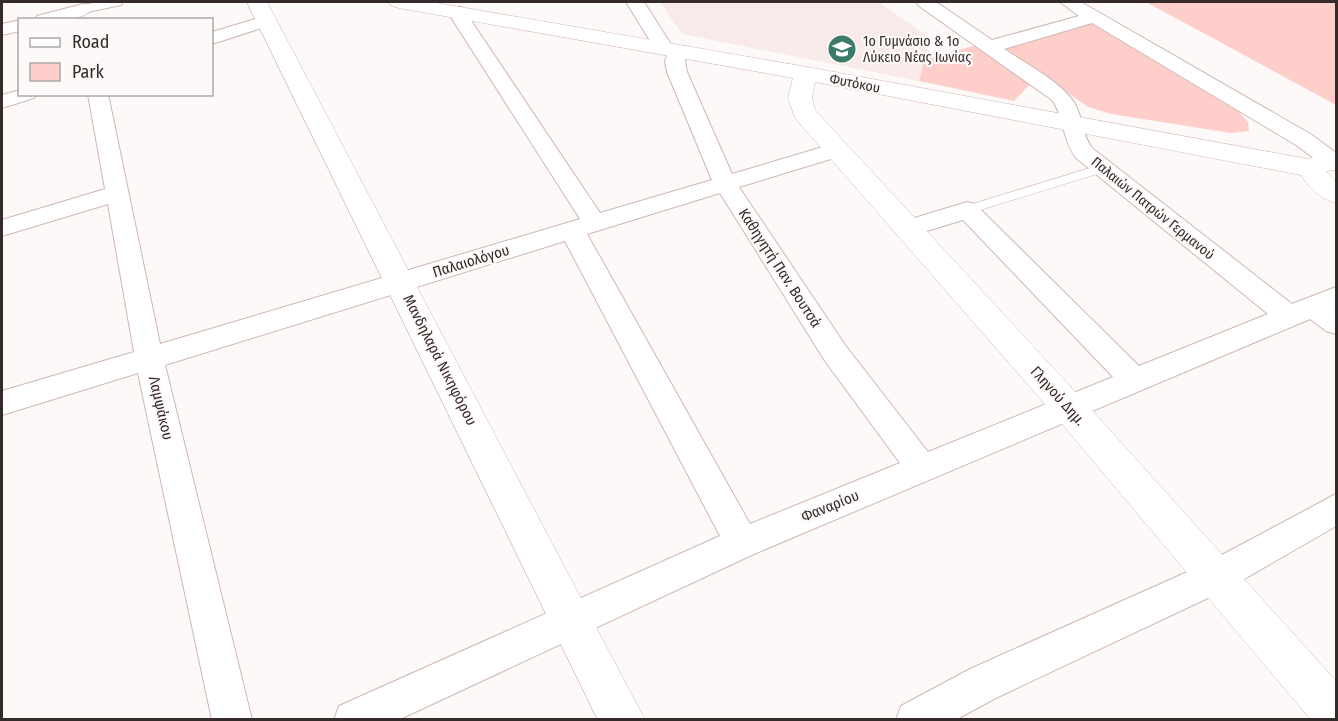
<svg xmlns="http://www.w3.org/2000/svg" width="1338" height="721" viewBox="0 0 1338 721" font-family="'Fira Sans Condensed',sans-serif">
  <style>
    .built { fill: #f8eae9 }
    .green { fill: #fecfca }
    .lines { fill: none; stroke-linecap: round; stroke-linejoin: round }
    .service-casing { stroke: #cfb7b4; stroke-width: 1 }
    .pedestrian-casing { stroke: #cfb7b4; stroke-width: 2 }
    .minor-casing { stroke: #cfb7b4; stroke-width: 2 }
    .tertiary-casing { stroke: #cfb7b4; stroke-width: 1 }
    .service { fill: #fff; fill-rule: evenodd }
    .pedestrian { fill: #fff; fill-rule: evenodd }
    .minor { fill: #fff; fill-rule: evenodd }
    .tertiary { fill: #fff; fill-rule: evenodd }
    .labels { text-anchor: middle; stroke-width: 4.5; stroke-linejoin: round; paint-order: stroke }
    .far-poi-label { font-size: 14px; fill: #352b2b; stroke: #fef9f9; text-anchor: start }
    .far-street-label { font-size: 14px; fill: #352b2b; stroke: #fef9f9 }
    .street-label { font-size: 15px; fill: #352b2b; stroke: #fef9f9 }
  </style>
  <rect width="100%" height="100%" fill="#fef9f9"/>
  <path class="built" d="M660 2H879L928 37 919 81 682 34Z"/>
  <path class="green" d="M1146 2H1336V105Z
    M1092 23 1237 110 1248 122 1249 131 1231 133 1111 114 1088 107 1005 49Z
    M980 44 1033 81 1014 101 919 81 924 60Z"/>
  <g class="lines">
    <g class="service-casing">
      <path id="service" d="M1103 164 1107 165V171L967 214 961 210 963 207Z"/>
    </g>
    <g class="pedestrian-casing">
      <path id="pedestrian" d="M98 2H123L121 5 83 13 76 9 78 6Z"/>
    </g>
    <g class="minor-casing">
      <path id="minor" d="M626 2H644L672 46H685L688 50 685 61 687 72 732 174 836 143 844 145 847 150 844 155 739 187 845 345 928 452 1113 377 963 220 907 237 898 235 895 229 898 223 967 202 975 204 1139 366 1268 314 1076 158C1062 139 1064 116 1052 100L919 6 916 2H936L992 40 1079 16 1060 2H1081L1312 135 1336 153V166L1323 165 1296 145 1092 23 1004 49C1025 63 1063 83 1075 104 1083 118 1082 135 1092 148L1292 304 1336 287V308L1334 309 1336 310V334L1326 331 1310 319 754 554 398 720H334L339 706 720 536 565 241 165 365 252 720H212L138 373 2 415V391L134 352 108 204 2 236V220L105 189 88 94H108L160 344 580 219 447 11 450 7H462L600 213 712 180 667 72 665 61 668 53 657 52ZM720 193 825 361 900 463 750 524 587 234Z
        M83 4 89 5 92 9C81 23 50 20 34 20L37 16Z
        M265 16 271 17 274 21 271 25 212 44V32Z
        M20 20V31L2 35V24Z
        M20 90V94H37L34 98 2 108V95Z
        M1336 494V526L1227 589 998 697 955 720H896L901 706 970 669 1203 565Z"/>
    </g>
    <g class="tertiary-casing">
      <path id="tertiary" d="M247 2H267L645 720H598Z
        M389 2H431L807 67 1308 159 1331 152 1336 153V170L1326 171 1336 182V203C1319 198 1310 189 1301 175L815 82 812 98 815 110 1081 398 1336 681V720H1311L1057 418 795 118 788 98 793 78 399 8 392 6Z"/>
    </g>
    <use href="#service" class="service"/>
    <use href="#pedestrian" class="pedestrian"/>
    <use href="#minor" class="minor"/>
    <use href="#tertiary" class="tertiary"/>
  </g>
  <defs>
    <g id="school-disc" transform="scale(1.5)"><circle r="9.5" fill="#3a7b6a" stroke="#fef9f9"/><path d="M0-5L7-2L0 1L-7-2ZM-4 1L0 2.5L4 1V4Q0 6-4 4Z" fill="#fff"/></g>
  </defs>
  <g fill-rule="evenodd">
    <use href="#school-disc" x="842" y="49"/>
  </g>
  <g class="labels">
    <g class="far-poi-label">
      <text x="863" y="46">1ο Γυμνάσιο &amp; 1ο<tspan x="863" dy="16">Λύκειο Νέας Ιωνίας</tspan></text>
    </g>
    <g class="far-street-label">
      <text transform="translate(855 83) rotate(11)" y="5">Φυτόκου</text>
      <text transform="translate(1153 208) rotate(39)" y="5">Παλαιών Πατρών Γερμανού</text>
    </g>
    <g class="street-label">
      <text transform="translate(471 261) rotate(-17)" y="5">Παλαιολόγου</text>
      <text transform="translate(780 268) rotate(57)" y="5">Καθηγητή Παν. Βουτσά</text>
      <text transform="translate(440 360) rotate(63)" y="5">Μανδηλαρά Νικηφόρου</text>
      <text transform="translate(1058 396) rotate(48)" y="5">Γληνού Δημ.</text>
      <text transform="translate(161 408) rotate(77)" y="5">Λαμψάκου</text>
      <text transform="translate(830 506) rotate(-22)" y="5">Φαναρίου</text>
    </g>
  </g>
  <rect width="1338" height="721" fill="none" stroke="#352b2b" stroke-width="6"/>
  <rect x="18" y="18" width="195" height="78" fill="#fef9f9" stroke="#aea7a7" stroke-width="1.5"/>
  <rect x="30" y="38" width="30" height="9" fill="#ffffff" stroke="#aea7a7" stroke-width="1.5"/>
  <text x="72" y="48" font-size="18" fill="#352b2b">Road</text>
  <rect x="30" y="63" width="30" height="18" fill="#fecfca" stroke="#aea7a7" stroke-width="1.5"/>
  <text x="72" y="78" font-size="18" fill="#352b2b">Park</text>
</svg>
